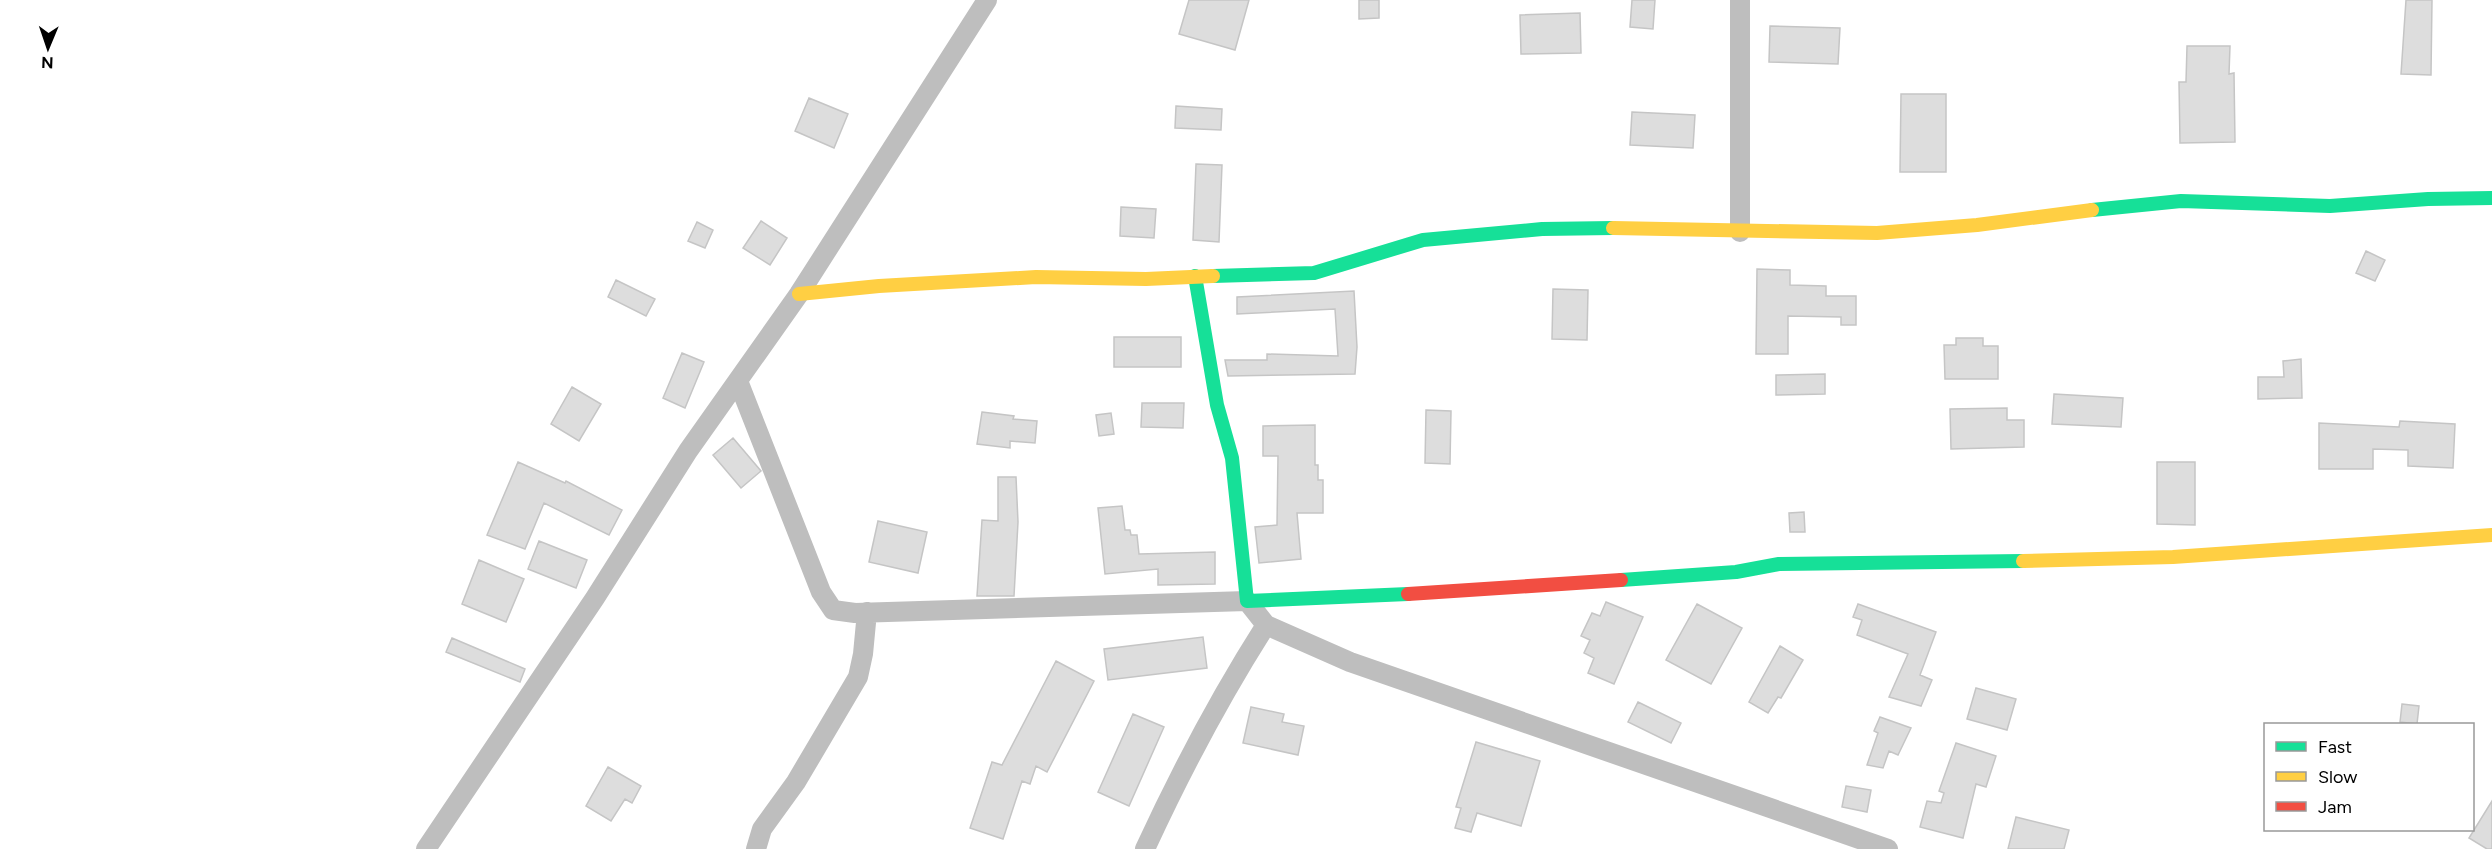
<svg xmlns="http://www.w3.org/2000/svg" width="2492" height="849" viewBox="0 0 2492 849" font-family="Figtree,sans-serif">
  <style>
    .building { fill: #ddd; stroke: #c5c5c5; stroke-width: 1.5 }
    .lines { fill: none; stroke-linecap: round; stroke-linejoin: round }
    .street { stroke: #bebebe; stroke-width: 20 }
    .fast { stroke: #16e098; stroke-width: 14 }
    .slow { stroke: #ffcf43; stroke-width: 14 }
    .jam { stroke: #f24e42; stroke-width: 14 }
  </style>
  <rect width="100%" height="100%" fill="#fff"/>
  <path class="building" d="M1189 0H1249L1235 50 1179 34Z
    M1359 0H1379V18L1359 19Z
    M1632 0H1655L1653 29 1630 27Z
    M2406 0H2432L2431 75 2401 74Z
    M1580 13 1581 53 1521 54 1520 15Z
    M1770 26 1840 28 1838 64 1769 62Z
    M2187 46H2230L2229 74 2234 73 2235 142 2180 143 2179 82H2186Z
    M1901 94H1946V172H1900Z
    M809 98 848 114 834 148 795 131Z
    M1176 106 1222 109 1221 130 1175 128Z
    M1632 112 1695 115 1693 148 1630 145Z
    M1196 164 1222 165 1219 242 1193 240Z
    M1121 207 1156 209 1154 238 1120 236Z
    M761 221 787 238 770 265 743 248Z
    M697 222 713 230 705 248 688 241Z
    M2366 251 2385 260 2375 281 2356 273Z
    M1757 269 1790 270V285L1826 286V296H1856V325H1841V317L1788 316V354H1756Z
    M616 280 655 299 646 316 608 297Z
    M1553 289 1588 290 1587 340 1552 339Z
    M1354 291 1357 347 1355 374 1228 376 1225 360H1267V354L1338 356 1335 309 1237 314V297Z
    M1114 337H1181V367H1114Z
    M1956 338H1983V346H1998V379H1945L1944 345H1956Z
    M682 353 704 362 685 408 663 398Z
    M2301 359 2302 398 2258 399V377H2284L2283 361Z
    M1825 374V394L1776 395V375Z
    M572 387 601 404 579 441 551 424Z
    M2054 394 2123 398 2121 427 2052 424Z
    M1142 403H1184L1183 428 1141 427Z
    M2007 408V420H2024V447L1951 449 1950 409Z
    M1426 410 1451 411 1450 464 1425 463Z
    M982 412 1014 416 1013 419 1037 421 1035 443 1010 441V448L977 444Z
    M1111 413 1114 434 1099 436 1096 415Z
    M2400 421 2455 424 2453 468 2408 466V450L2373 449V469H2319V423L2399 427Z
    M1315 425V465H1318V480H1323V513H1297L1301 559 1259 563 1255 527 1277 525 1278 456H1263V426Z
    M733 438 761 471 741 488 713 455Z
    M518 462 565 483 566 481 622 510 609 535 544 503 525 549 487 535Z
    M2157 462H2195V525L2157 524Z
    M998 477H1016L1018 522 1014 596H977L982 520 998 521Z
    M1122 506 1125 530H1130L1131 535H1137L1139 554 1215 552V584L1158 585V569L1105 574 1098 508Z
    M1804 512 1805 532H1790L1789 513Z
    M878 521 927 532 918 573 869 562Z
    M539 541 587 560 576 588 528 569Z
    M479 560 524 579 506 622 462 604Z
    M1606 602 1643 617 1614 684 1588 673 1594 658 1584 653 1590 640 1581 636 1592 613 1600 616Z
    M1697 604 1742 628 1711 684 1666 660Z
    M1858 604 1936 632 1920 675 1932 680 1921 706 1889 697 1908 654 1857 635 1862 620 1853 617Z
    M1203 637 1207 668 1108 680 1104 649Z
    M452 638 525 669 520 682 446 652Z
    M1780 646 1803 660 1781 698 1778 697 1768 713 1749 702Z
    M1056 661 1094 681 1047 772 1036 766 1030 784 1022 781 1003 839 970 828 992 762 1002 765Z
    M1976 688 2016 699 2007 730 1967 719Z
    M1638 702 1681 723 1671 743 1628 722Z
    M2402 704 2419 706 2417 724 2400 722Z
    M1251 707 1284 714 1282 722 1304 726 1298 755 1243 743Z
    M1133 714 1164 727 1129 806 1098 792Z
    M1880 717 1911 728 1898 755 1889 751 1883 768 1867 765 1878 733 1874 731Z
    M1476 742 1540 761 1521 826 1477 813 1471 832 1455 828 1461 808 1456 807Z
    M1956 743 1996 756 1986 787 1976 784 1963 838 1920 827 1927 801 1941 803 1944 793 1939 791Z
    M608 767 641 786 632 803 625 799 611 821 586 806Z
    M1846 786 1871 790 1867 812 1842 807Z
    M2492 801V849H2487L2469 838Z
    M2016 817 2069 830 2064 849H2008Z"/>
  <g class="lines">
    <path class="street" d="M1740 232V0
      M738 381 821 592 833 610 855 613 1247 601 1266 625C1220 697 1181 771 1145 849
      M1266 625 1350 662 1888 849
      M426 849 595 598 688 451 799 294 987 0
      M756 849 762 829 796 782 858 677 863 654 867 612"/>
    <path class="fast" d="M2092 210 2181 201 2330 206 2428 199 2492 198
      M1195 276 1217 405 1232 458 1247 601 1408 594
      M1213 276 1314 273 1423 240 1542 229 1613 228
      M1621 580 1736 572 1779 564 2023 561"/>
    <path class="slow" d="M1613 228 1877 233 1977 225 2092 210
      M799 294 879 286 1036 277 1146 279 1213 276
      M2023 561 2173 557 2492 535"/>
    <path class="jam" d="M1408 594 1621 580"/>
  </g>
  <rect x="2264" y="723" width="210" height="108" fill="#ffffff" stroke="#999999" stroke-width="1.5"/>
  <rect x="2276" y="742" width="30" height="9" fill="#16e098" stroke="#999999" stroke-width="1.5"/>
  <text x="2318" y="753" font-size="18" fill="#000000">Fast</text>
  <rect x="2276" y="772" width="30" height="9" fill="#ffcf43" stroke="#999999" stroke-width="1.5"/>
  <text x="2318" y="783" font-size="18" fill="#000000">Slow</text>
  <rect x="2276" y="802" width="30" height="9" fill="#f24e42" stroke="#999999" stroke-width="1.5"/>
  <text x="2318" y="813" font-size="18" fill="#000000">Jam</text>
  <g transform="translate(48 48) rotate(182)" stroke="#ffffff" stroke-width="4.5" paint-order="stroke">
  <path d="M0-4.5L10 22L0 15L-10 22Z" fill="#000000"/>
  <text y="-9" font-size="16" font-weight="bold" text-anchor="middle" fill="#000000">N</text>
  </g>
</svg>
